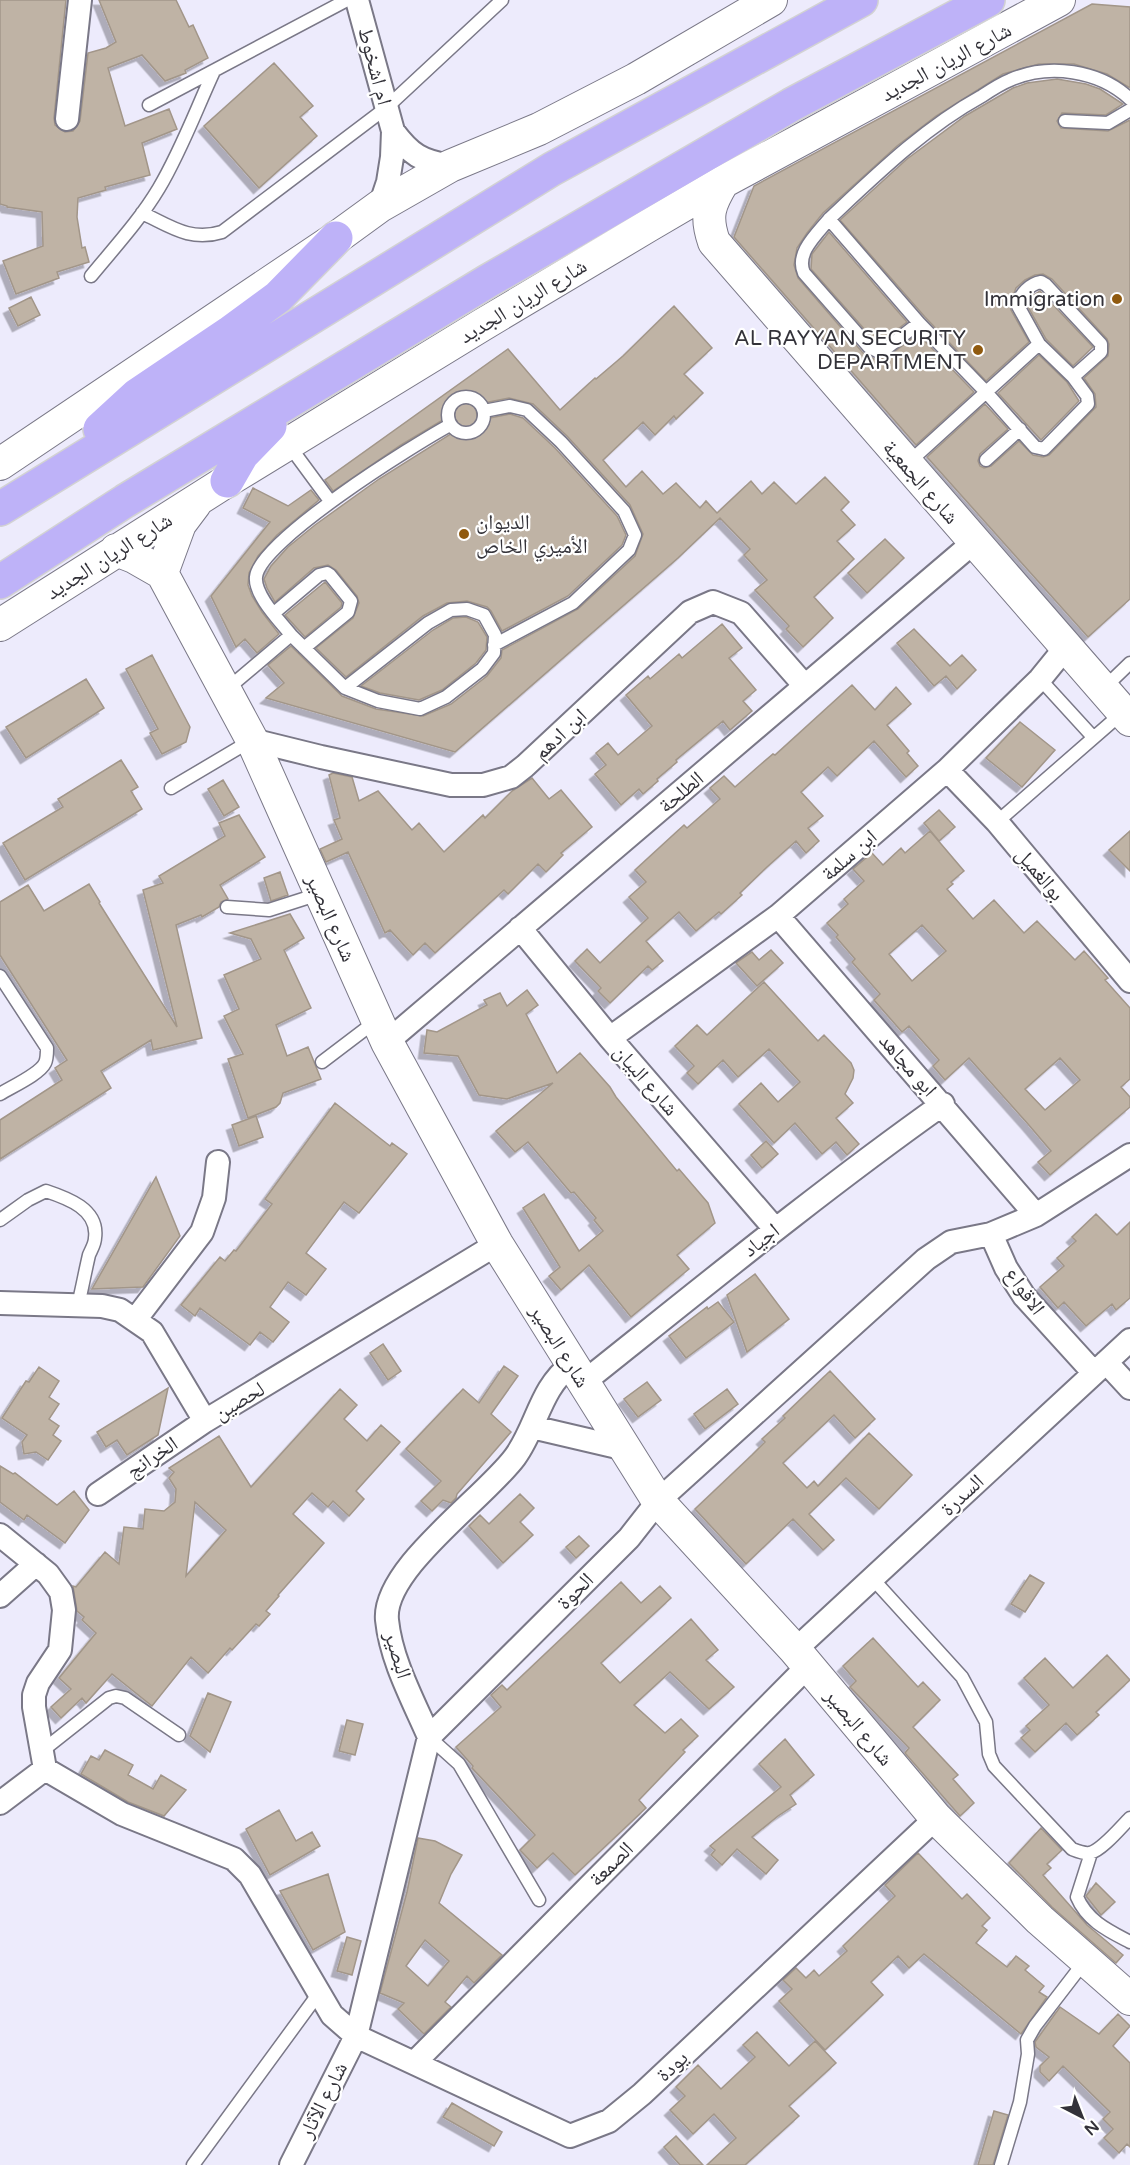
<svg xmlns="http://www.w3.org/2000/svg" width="1130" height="2165" viewBox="0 0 1130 2165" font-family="'Varela Round','Noto Naskh Arabic',sans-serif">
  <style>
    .building { fill: #bfb3a5; stroke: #a29689; stroke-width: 1.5; fill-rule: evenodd; filter: url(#shadow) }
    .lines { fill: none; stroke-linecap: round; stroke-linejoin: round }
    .lane-casing { stroke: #7a7887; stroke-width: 15 }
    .street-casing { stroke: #7a7887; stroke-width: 26 }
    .secondary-casing { stroke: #7a7887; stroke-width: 34 }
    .highway-casing { stroke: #d2d2d3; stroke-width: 36 }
    .lane { stroke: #fff; stroke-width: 12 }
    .street { stroke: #fff; stroke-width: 22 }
    .secondary { stroke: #fff; stroke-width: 32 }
    .highway { stroke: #beb2f8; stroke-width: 33 }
    .poi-dot { fill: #905a0f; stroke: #fff; stroke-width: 2 }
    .labels { text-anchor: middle; stroke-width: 4.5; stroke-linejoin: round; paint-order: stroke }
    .street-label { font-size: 21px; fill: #333239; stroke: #fff }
    .poi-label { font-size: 21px; fill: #333239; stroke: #fff; text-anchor: end }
  </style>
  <defs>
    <filter id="shadow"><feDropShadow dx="-5.5" dy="5.5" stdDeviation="0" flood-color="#0004"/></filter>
  </defs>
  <rect width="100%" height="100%" fill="#edebfc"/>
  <path class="building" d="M0 0H66L54 118 55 125 65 132 73 131 80 121 88 53 106 48 116 42 99 0H176L189 27 193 25 208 58 185 70 186 73 165 81 142 55 108 68 125 126 169 109 177 129 142 143 150 175 105 187 106 190 78 198 77 217 82 248 85 247 89 262 57 272 59 278 16 294 3 261 43 246 42 212 7 207V206L0 204Z
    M1092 4 1130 7V88L1107 74 1074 64H1039L1003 74 936 116 897 146 823 213 807 233 797 248 794 265 798 278 863 353 874 359 886 358 918 334 974 392 916 445 734 237 754 186Z
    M274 63 313 106 300 117 317 136 259 188 204 126Z
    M1057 79 1086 84 1100 89 1123 104 1106 115 1062 113 1057 121 1061 128 1108 131 1130 120V599L1088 637 927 457 985 404 1008 429 980 454 978 461 980 466 984 468 991 466 1019 441 1033 455 1043 457 1049 455 1096 407 1095 394 1084 378 1108 356 1109 344 1107 339 1052 279 1043 274 1035 275 1025 280 1016 288 1010 304 1011 310 1029 342 986 381 925 317 840 220 907 159 965 116 1013 88 1027 83Z
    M829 232 907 322 881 342 874 340 811 269 812 254Z
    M1040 291 1093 347 1073 366 1046 339 1027 305 1032 296Z
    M31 297 40 315 18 326 9 308Z
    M674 306 712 348 684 374 703 393 676 419 674 416 655 435 643 422 603 460 626 487 642 471 663 494 676 483 700 508 706 501 717 513 751 481 762 494 774 482 796 504 825 477 849 502 841 510 855 525 837 541 854 559 814 597 833 618 803 647 786 629 789 626 755 590 767 580 744 555 750 549 720 518 678 558 455 752 266 698 284 683 268 665 291 646 342 696 376 709 423 716 451 704 487 676 501 658 502 650 578 609 635 556 643 534 630 505 567 436 533 404 509 398 479 404 476 409 477 416 485 419 510 414 523 418 555 448 617 516 626 535 622 545 568 596 502 631 491 611 487 607 467 601 447 603 423 616 346 677 316 648 353 618 359 603 357 596 336 570 328 565 314 568 275 602 267 588 264 579 271 566 288 547 315 525 379 479 454 432 457 429V421L454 418H446L401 445 333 491 325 480 508 349 560 410 595 378 596 379 623 356Z
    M1039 355 1067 382 1079 401 1041 440 998 393Z
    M253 488 288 506 311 490 319 500 277 535 258 556 249 573 248 585 252 596 262 612 279 634 257 653 245 639 236 647 211 596 270 522 243 508Z
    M885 539 904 558 867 593 848 573Z
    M325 582 342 603 341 607 305 637 285 615Z
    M466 617 478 622 487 637 486 650 476 663 442 690 419 700 380 693 361 686 433 630 453 618Z
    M722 624 742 648 729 658 756 690 743 701 752 711 730 730 723 721 676 760 677 762 657 779 658 781 643 794 639 789 621 805 595 774 606 765 596 753 608 743 618 755 652 726 626 695 648 676 650 679 679 654 682 658Z
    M914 629 950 666 962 655 976 670 957 689 946 676 934 686 897 643Z
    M152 655 190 727 186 742 162 754 150 733 158 729 126 669Z
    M86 679 104 708 26 758 6 727Z
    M852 685 875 710 896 687 911 704 887 725 909 751 907 753 918 766 906 777 874 741 837 776 828 767 801 792 823 816 808 828 819 841 806 853 796 841 767 867 740 893 742 895 721 914 719 912 696 931 679 912 646 941 663 961 652 970 648 966 610 1003 598 991 601 988 575 961 587 949 600 963 648 918 629 897 646 882 635 870 684 825 687 828 720 799 710 788 724 776 735 787 760 765 773 754 775 755Z
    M1020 722 1055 750 1022 787 986 758Z
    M121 760 138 787 131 791 142 809 25 880 3 843 63 807 58 799Z
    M333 773 352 777 359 801 378 791 412 830 419 823 444 852 483 815 485 818 512 791 532 778 549 799 561 790 592 827 561 853 563 855 546 872 538 864 508 894 504 890 435 953 425 943 413 955 390 930 385 933 348 852 326 862 320 849 342 839 334 820 340 818 329 775Z
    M223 780 239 807 224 816 208 789Z
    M939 810 955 827 939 841 924 823Z
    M239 815 265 857 220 885 228 899 221 902 219 907 202 917 201 915 176 925 202 1038 153 1050 151 1040 101 1071 111 1088 0 1159V1120L62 1080 55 1068 67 1060 0 955V902L28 885 44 911 89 884 100 902 99 903 177 1027 143 890 163 883 159 876 225 836 219 823Z
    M930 831 964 871 951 882 953 884 947 889 973 919 994 900 1024 933 1037 921 1075 960 1084 951 1108 978 1105 980 1130 1008V1079L1121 1087 1130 1097V1107L1050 1175 1038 1162 1051 1151 1028 1124 969 1058 945 1080 933 1066 939 1060 909 1026 902 1032 874 1000 880 994 852 962 855 959 836 937 838 935 827 923 848 904 844 899 864 881 853 869 872 853 883 865 901 848 905 853ZM922 925 946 951 912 981 889 954ZM1060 1058 1080 1080 1045 1110 1025 1089Z
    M1130 831V871L1109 850Z
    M280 872 288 895 271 901 264 878Z
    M290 914 304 938 284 950 311 1008 276 1025 287 1056 308 1047 321 1079 283 1093 280 1103 276 1107 248 1118 228 1059 243 1054 224 1016 239 1009 224 975 261 959 251 939 230 933Z
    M771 950 783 963 757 986 736 963 752 952 759 960Z
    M764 982 818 1041 824 1035 851 1063 854 1070 853 1078 845 1094 853 1103 836 1118 859 1144 847 1155 836 1142 822 1154 795 1123 774 1143 739 1104 761 1083 778 1102 800 1082 769 1049 738 1077 723 1060 698 1084 687 1073 694 1066 675 1046 697 1025 707 1035Z
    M527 990 538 1005 526 1014 557 1073 580 1053 610 1087 616 1097 677 1171 679 1169 708 1203 715 1223 677 1255 689 1269 631 1317 589 1265 561 1290 549 1276 560 1267 523 1208 544 1194 579 1251 603 1231 594 1220 596 1218 574 1192 571 1193 528 1142 515 1152 496 1131 553 1083 507 1099 479 1095 458 1056 424 1053 427 1030 437 1032 487 1005 484 1000 500 993 507 1006Z
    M335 1103 390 1146 392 1143 407 1154 359 1213 344 1202 306 1253 326 1269 306 1295 288 1282 270 1307 289 1322 273 1342 260 1332 250 1345 200 1308 195 1316 181 1305 220 1257 225 1261 234 1250 236 1251 272 1204 265 1199Z
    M256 1116 263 1137 239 1146 232 1125Z
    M766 1141 778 1154 762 1168 751 1155Z
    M156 1177 180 1236 143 1287 92 1289Z
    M1096 1214 1117 1235 1130 1222V1298L1116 1310 1112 1304 1086 1326 1064 1302 1058 1308 1040 1287 1064 1266 1057 1258 1076 1241 1072 1237Z
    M755 1274 789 1319 747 1352 727 1295Z
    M718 1302 734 1322 686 1358 669 1336 707 1307 708 1309Z
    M383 1344 401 1371 388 1380 370 1353Z
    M504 1366 518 1376 491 1414 511 1432 457 1494 456 1498 451 1503 443 1500 432 1511 421 1501 441 1481 406 1449 463 1389 479 1403Z
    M39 1367 59 1381 49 1397 59 1404 49 1419 59 1426 53 1435 61 1441 48 1460 36 1452 24 1454 22 1442 27 1435 2 1418 26 1381 29 1382Z
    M830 1371 875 1419 855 1438 834 1415 783 1463 807 1488 814 1481 818 1486 869 1433 912 1475 879 1509 846 1478 809 1514 834 1540 823 1550 793 1519 746 1564 695 1509 752 1455 765 1442 762 1439 785 1418 783 1416Z
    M647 1382 661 1400 638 1417 624 1399Z
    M168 1388 158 1435 127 1455 117 1440 106 1447 97 1432Z
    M340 1389 357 1405 344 1419 367 1441 381 1425 400 1442 356 1491 364 1499 349 1516 333 1501 328 1507 312 1493 293 1514 324 1543 278 1595 279 1596 266 1611 270 1614 259 1626 256 1624 232 1650 230 1648 208 1673 191 1657 152 1706 112 1674 86 1703 82 1698 61 1718 51 1707 71 1689 59 1678 96 1633 82 1620 84 1617 77 1611 73 1586 76 1587 105 1552 119 1564 124 1527 143 1529 145 1509 164 1511 175 1502 176 1489 169 1478 174 1472 169 1468 219 1436 251 1487ZM195 1502 226 1530 186 1576Z
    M727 1389 738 1404 705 1429 694 1414Z
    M0 1466 13 1474 15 1473 57 1505 74 1491 89 1510 65 1543 27 1515 24 1520 0 1502Z
    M520 1494 534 1508 520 1522 533 1535 503 1563 469 1526 480 1515 489 1524Z
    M579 1536 589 1546 576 1558 566 1547Z
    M1030 1575 1044 1583 1025 1612 1011 1604Z
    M621 1582 641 1603 660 1586 671 1598 601 1663 620 1683 691 1619 718 1650 706 1660 734 1687 709 1709 670 1672 634 1705 665 1733 681 1719 698 1736 683 1750 685 1752 639 1800 646 1808 575 1875 553 1853 537 1868 520 1850 535 1835 472 1768 473 1766 456 1747 501 1707 491 1695 502 1685 507 1690Z
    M873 1638 918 1687 923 1682 940 1700 913 1727 958 1775 953 1779 974 1803 960 1816 905 1753 909 1748 850 1687 856 1681 843 1666Z
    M1107 1655 1130 1680 1096 1712 1099 1715 1077 1735 1066 1723 1035 1752 1021 1738 1030 1730 1026 1726 1049 1705 1024 1678 1045 1658 1073 1688Z
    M208 1693 231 1702 210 1752 190 1736Z
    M347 1720 363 1724 355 1755 339 1751Z
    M785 1739 814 1775 790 1795 796 1804 778 1816 752 1837 778 1860 766 1874 737 1849 722 1865 711 1855 715 1850 710 1846 781 1787 759 1764Z
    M105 1750 133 1765 128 1775 153 1789 161 1775 186 1790 164 1816 128 1802 81 1774 91 1756 99 1760Z
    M279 1810 296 1841 312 1832 320 1846 270 1875 246 1829Z
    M1041 1828 1062 1850 1047 1864 1051 1868 1043 1875 1087 1925 1123 1955 1116 1963 1052 1907 1009 1863Z
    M418 1838 435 1841 462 1855 451 1874 439 1903 502 1955 474 1983 467 1976 445 2002 451 2007 424 2034 398 2009 404 2003 380 1993 407 1892ZM425 1940 449 1961 428 1986 406 1966Z
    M918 1853 962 1899 967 1894 990 1918 982 1926 987 1930 976 1943 1007 1967 1016 1956 1029 1966 1025 1970 1044 1986 1039 1992 1047 1997 1021 2034 924 1954 909 1968 898 1956 871 1982 883 1995 825 2050 779 2001 792 1989 783 1980 796 1968 806 1978 814 1970 819 1976 847 1951 843 1946 895 1896 885 1885Z
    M328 1874 345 1932 313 1950 280 1891Z
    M1096 1883 1115 1902 1101 1915 1086 1896Z
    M347 1937 361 1941 352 1975 337 1971Z
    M1060 2007 1099 2034 1118 2014 1130 2026 1113 2046 1130 2063V2147L1127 2144 1119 2153 1104 2138 1113 2129 1103 2119 1110 2112 1063 2066 1049 2081 1040 2072V2066L1049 2057 1036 2047 1035 2042Z
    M757 2032 789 2066 815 2041 836 2063 789 2106 799 2116 745 2165H707L736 2138 714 2114 693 2134 670 2110 685 2096 676 2087 698 2065 721 2089 755 2057 743 2045Z
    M452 2103 502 2132 494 2146 443 2117Z
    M994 2111 1008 2115 993 2165H978Z
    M676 2136 703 2165H680L664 2147Z"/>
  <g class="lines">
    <g class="lane-casing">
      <path id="lane" d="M149 105 347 0
        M1065 121 1108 123 1130 110
        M142 213C170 226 190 242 222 232L386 108 502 0
        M829 219C817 234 795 253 804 273L869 347 877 351 884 350 919 323
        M91 276C114 248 140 220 159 188 181 151 196 110 214 71
        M1041 282 1046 285 1101 344V352L1073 377 1039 344 1018 306C1019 294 1030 284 1041 282Z
        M1073 377 1087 396 1088 404 1044 449 1035 447 986 392 919 323 829 219C877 174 924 128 982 96 991 90 1000 84 1010 80 1049 63 1099 70 1130 99
        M448 415a18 18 0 1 1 36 0a18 18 0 1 1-36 0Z
        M484 411 510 406 527 410 561 442 624 511 635 535 629 550 573 603 494 645
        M288 444 330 501
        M986 460 1020 429
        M907 464 1039 344
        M274 613 319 575 327 573 330 575 351 601 348 612 304 648
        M291 635C280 621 254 595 256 577 259 541 415 444 450 425
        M1040 679 1093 737
        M1103 689 1130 663
        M226 690 291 635 345 688 378 701 420 709 446 697 482 669 494 653 495 635 484 615 467 609 451 610 428 623 345 688
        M171 788 252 740
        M997 822 1122 713
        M227 907 269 910 319 894
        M0 976 47 1048C47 1053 47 1059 45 1063 40 1074 11 1087 0 1094
        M322 1062 376 1021
        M0 1220 28 1200 46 1191C67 1198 99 1209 95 1238 95 1244 91 1250 89 1255 85 1272 82 1289 78 1305
        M872 1578 962 1677 986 1722 989 1754 994 1766 1072 1849C1077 1851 1084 1854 1090 1853 1102 1850 1121 1827 1130 1818
        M429 1737 459 1764 539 1900
        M42 1751 109 1698 116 1696 125 1698 179 1735
        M1091 1853 1077 1897C1087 1921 1109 1931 1130 1942
        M193 2165 319 1993
        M1001 2165 1020 2102 1028 2054 1027 2040 1035 2026 1085 1961"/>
    </g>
    <g class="street-casing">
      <path id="street" d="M357 0 393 131 392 157 388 182 380 206
        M67 119 80 0
        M393 131C411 155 421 161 450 166
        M252 740 321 757 451 785H483L511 777 525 766 690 612 713 602 741 613 805 686
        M947 770 997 822 1130 981
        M778 916 1036 1215
        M520 928 610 1038 775 1229
        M610 1038 778 916 947 770 1040 679 1066 647
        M387 1042 974 542
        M991 1234 1036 1215 1130 1155
        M0 1303 102 1306 120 1310 152 1332 205 1421 497 1244
        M135 1320 202 1232 214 1198 218 1162
        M1106 1362 1130 1388
        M584 1382C702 1288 819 1192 943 1104
        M532 1427 626 1449
        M98 1494 205 1421
        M0 1535 48 1574 61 1592 64 1610 60 1650 38 1683 34 1695V1707L45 1769 0 1803
        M0 1596 36 1564
        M795 1650 1130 1340
        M429 1737C413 1700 391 1660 387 1620 382 1569 485 1498 515 1457 537 1427 540 1388 571 1365
        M45 1769 122 1814 234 1859 250 1875 332 2015 356 2036 570 2136 609 2121 642 2094 936 1818
        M414 2063 808 1666
        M291 2165 356 2036 429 1737 629 1538 658 1501 926 1259 951 1242 991 1234 1006 1268 1024 1296 1094 1373"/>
    </g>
    <g class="secondary-casing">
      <path id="secondary" d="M723 182C709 205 705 216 714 242L1130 720
        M0 464 336 238 380 206 450 166 539 129 636 79 771 0
        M116 550 134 557 162 573 252 740 387 1042 497 1244 658 1501 795 1650 936 1818 1040 1920 1130 1999
        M162 573 180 524 195 504
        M0 625 227 481 482 325 648 226 723 182 1059 0"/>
    </g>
    <g class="highway-casing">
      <path id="highway" d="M100 429 137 395 229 333 278 297 336 238
        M227 481 242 455 270 426
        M0 509 552 169 861 0
        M0 582 125 501 488 281 791 105 988 0"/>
    </g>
    <use href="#lane" class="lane"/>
    <use href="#street" class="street"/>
    <use href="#secondary" class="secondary"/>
    <use href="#highway" class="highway"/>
  </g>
  <g class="poi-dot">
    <circle cx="1117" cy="299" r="6"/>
    <circle cx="978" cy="350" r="6"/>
    <circle cx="464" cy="534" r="6"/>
  </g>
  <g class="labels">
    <g class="street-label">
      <text transform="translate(946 62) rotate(-28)" y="7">شارع الريان الجديد</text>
      <text transform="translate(375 66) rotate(75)" y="7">ام اشخوط</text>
      <text transform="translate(523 301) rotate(-31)" y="7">شارع الريان الجديد</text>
      <text transform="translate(921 482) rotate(49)" y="7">شارع الجمعية</text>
      <text transform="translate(109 556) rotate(-32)" y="7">شارع الريان الجديد</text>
      <text transform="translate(560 734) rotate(-43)" y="7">ابن ادهم</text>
      <text transform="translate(681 792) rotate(-40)" y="7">الطلحة</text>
      <text transform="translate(849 855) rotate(-41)" y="7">ابن سلمة</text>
      <text transform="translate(1040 874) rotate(50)" y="7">بوالغميل</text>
      <text transform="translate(331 918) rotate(66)" y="7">شارع البصير</text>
      <text transform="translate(908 1065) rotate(49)" y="7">ابو مجاهد</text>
      <text transform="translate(646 1080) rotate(49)" y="7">شارع البيان</text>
      <text transform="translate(761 1240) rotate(-38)" y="7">اجياد</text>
      <text transform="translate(1025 1291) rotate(54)" y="7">الاقواع</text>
      <text transform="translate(560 1346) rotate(58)" y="7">شارع البصير</text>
      <text transform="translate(239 1401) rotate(-31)" y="7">لحصين</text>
      <text transform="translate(152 1457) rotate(-34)" y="7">الخرانج</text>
      <text transform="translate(962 1495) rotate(-43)" y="7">السدرة</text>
      <text transform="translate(575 1591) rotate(-45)" y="7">الحوة</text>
      <text transform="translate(398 1655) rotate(73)" y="7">البصير</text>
      <text transform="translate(859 1727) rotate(50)" y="7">شارع البصير</text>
      <text transform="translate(611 1864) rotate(-45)" y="7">الصمعة</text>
      <text transform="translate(672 2066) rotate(-43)" y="7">يودة</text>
      <text transform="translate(323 2100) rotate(-63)" y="7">شارع الآثار</text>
    </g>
    <g class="poi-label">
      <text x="1105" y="306">Immigration</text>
      <text x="966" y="345">AL RAYYAN SECURITY<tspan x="966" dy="24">DEPARTMENT</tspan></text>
      <text x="476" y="529" text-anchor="start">الديوان<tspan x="476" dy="24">الأميري الخاص</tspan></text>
    </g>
  </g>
  <g transform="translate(1082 2117) rotate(138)" stroke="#ffffff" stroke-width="4.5" paint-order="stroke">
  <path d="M0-4.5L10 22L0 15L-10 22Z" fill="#333239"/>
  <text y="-9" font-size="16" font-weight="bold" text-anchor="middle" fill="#333239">N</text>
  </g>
</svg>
